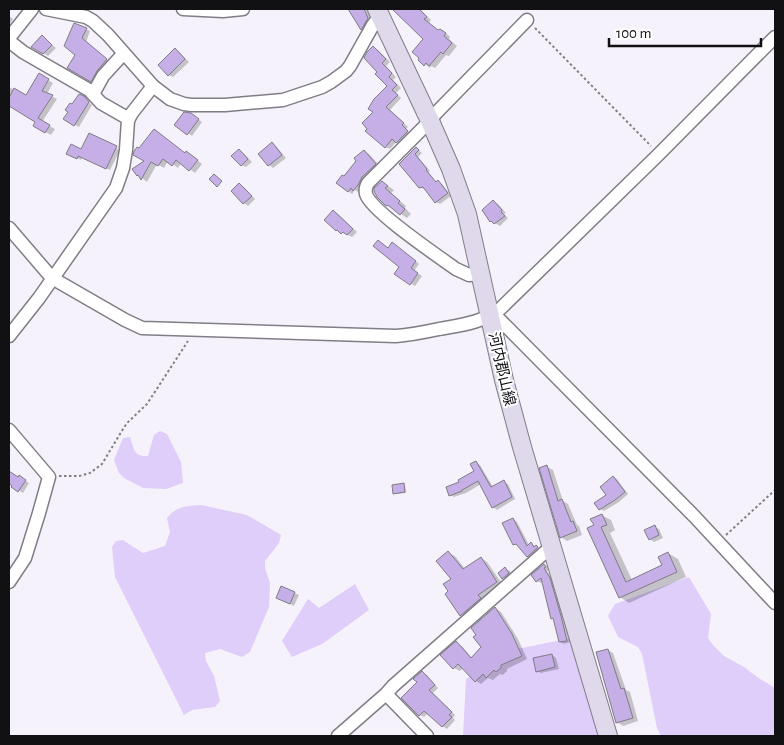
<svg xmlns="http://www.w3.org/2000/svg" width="784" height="745" viewBox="0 0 784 745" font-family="'Alegreya Sans','Noto Sans JP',sans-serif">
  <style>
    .green { fill: #dfcdfa }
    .shadow { fill: #0003 }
    .building { fill: #c6afe7; stroke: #7f7c85 }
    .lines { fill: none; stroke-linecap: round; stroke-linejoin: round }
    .street-casing { stroke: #807d86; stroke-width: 15 }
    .secondary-casing { stroke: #807d86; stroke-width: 20 }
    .path { stroke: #828086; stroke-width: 2; stroke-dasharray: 2.5 2.5; stroke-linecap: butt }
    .street { stroke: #fff; stroke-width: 12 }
    .secondary { stroke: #e0d8eb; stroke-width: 18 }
    .labels { text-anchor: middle; stroke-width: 4; stroke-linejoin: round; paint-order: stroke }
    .street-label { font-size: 15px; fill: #111013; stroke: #fff }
  </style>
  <rect width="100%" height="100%" fill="#f6f2fc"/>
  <path class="green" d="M160 431 167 434 181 462 183 483 166 489 143 488 124 478 119 473 114 460 123 438 130 437C134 449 134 457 148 456L154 435Z
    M201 505 247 515 281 535 279 543 265 561V568L270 583 269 607 250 652 242 657 220 649 205 653 206 661 214 676 220 701 215 707 192 710 184 715 115 577 112 547 116 541 123 540 143 553 165 546 170 532 167 518C176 506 187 506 201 505Z
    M689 577 711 614 708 638 713 645 724 656 744 667 757 677 775 688V736H661L657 728 642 654 638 647 618 637 608 616 615 604Z
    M355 584 369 610 322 644 292 657 282 641 308 599 319 608Z
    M581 636 604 736H463L466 679 512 650Z"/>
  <path class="shadow" d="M349 9H368L373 22 367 32 362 29Z
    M399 9H420L431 20 429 23 439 31 446 33 450 37 449 39 457 46 449 56 446 55 435 68 431 66 430 68 425 64 424 39 396 11Z
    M9 16 13 19 9 26Z
    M86 29 90 31 86 42 111 63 95 83 68 67 77 55 65 45Z
    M46 39 56 48 48 56 33 47Z
    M373 47 378 50 390 62 386 66 396 77 393 80 401 88 396 93 401 98 390 110 408 127 406 129 412 135 402 145 396 142 390 149 385 147 375 112 389 86 379 72Z
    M175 50 179 52 189 62 173 77 169 75Z
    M39 75 53 83 47 94 57 99 42 122 55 129 51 135 34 125 37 121 9 105V84L10 85 9 87 27 97Z
    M83 98 92 105 79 127 65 119 72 106Z
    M195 117 202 122 192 136 176 125Z
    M155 130 185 154 192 156 202 164 195 173 181 163 178 168 168 161 164 168 157 164 147 182 138 175 146 161 139 150Z
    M272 144 276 146 286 158 273 168 269 165Z
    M116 148 120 150 110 170 82 157 81 160 67 153 81 151Z
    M416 148 422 153 418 157 430 171 428 173 437 183 438 182 442 184 451 196 440 204 436 202 426 189H424L420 187 401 164Z
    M239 150 243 153 252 162 246 167 241 165Z
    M364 151 369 154 380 166 358 192 355 190 352 194 348 191Z
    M382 182 394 190 391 193 406 206 405 208 411 214 407 218 387 205Z
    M239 185 244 187 255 199 248 206 244 203 233 191Z
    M493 201 498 204 506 213 504 214 508 218 500 226 491 221Z
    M334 212 338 214 357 232 352 237 337 230Z
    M396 246 419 264 414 271 422 276 415 286 396 274 400 267Z
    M476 462 480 465 493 487 503 482 508 484 515 499 497 510 493 507 481 484 466 493 454 497 450 495 461 483 476 472Z
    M547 467 553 470 563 501 568 504 577 525 579 526 582 535 567 541 561 537Z
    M9 475 19 479V477L29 483 23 493 9 484Z
    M613 477 617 479 628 494 619 502 604 511 600 509 596 503 608 495Z
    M404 484 405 485 406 493 396 494 394 493Z
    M601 515 611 520 615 530 610 533 632 580 663 566 668 553 678 559 686 577 629 603 620 597 595 526Z
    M513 519 517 522 529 545 531 544 541 549 532 559 528 557 520 546 514 544Z
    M655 527 659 529 663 538 654 542 650 539Z
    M448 553 455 556 465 569 481 558 487 562 503 585 468 619 461 615 450 592 452 579Z
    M545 565 550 569 547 571 554 582 565 620 570 642 564 644 560 642 555 620 552 618 543 582 541 583 537 581Z
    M505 569 510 571 513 576 508 580 503 578Z
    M282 588 299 595 294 606 282 600Z
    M495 608 501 612 518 639 527 659 507 669V671L503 675 500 674 493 680 488 678 481 684 476 681 463 668 460 671 454 668 456 643 462 646 472 658 483 647Z
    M608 650 613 653 626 690 630 692 638 721 623 726 617 722Z
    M552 655 556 658 559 669 541 673 537 671Z
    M422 673 427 675 438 688 433 693 455 715 453 718 455 720 447 729 442 726 428 713 424 717 420 715 419 682Z"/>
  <path class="building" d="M348 9H364L368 18 361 30Z
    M392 9H419L427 17 424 19 438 30 440 29 446 33 444 36 452 43 443 54 441 52 429 66 426 63 424 66 418 60 419 58 412 52 423 39Z
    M74 23 87 28 82 38 107 59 97 71 91 82 67 68 75 55 64 46Z
    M42 35 52 45 43 54 31 47Z
    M373 46 386 59 382 63 392 73 389 77 397 85 392 90 398 95 386 107 404 123 402 125 408 131 396 143 392 139 385 148 365 131 367 129 362 123 373 112 368 109 374 99 387 86 375 74 377 72 364 58 367 52Z
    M175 48 185 59 168 76 158 65Z
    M39 73 49 79 42 91 53 95 38 118 50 125 45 133 33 126 35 122 9 106V98L14 88 26 95Z
    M79 94 84 96 89 102 74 126 63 119 68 112 65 110 70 103 72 104Z
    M184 112 191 113 199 119 187 135 174 125Z
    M154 129 185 153 186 151 198 160 189 171 176 160 172 166 163 159 158 166 151 162 141 180 138 175 137 176 132 169 144 161 133 155 134 151 137 147 139 148Z
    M89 133 117 146 106 169 78 156 77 159 66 154 71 144 81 149Z
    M272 142 282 155 268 166 258 154Z
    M416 147 419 150 415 154 427 169 426 170 436 182 438 180 448 193 435 203 423 187 419 188 399 164Z
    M239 149 248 159 241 166 231 156Z
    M364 150 376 164 362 177 358 185 353 191 351 188 348 192 336 183 342 175 344 176 356 161 354 158Z
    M214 174 222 181 217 187 209 179Z
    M382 181 388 186 385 188 400 201 398 203 405 209 400 215 388 205 387 206 385 205 377 197 374 191V188Z
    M239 183 252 196 243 204 231 191Z
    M493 200 502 210 501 212 505 216 494 224 491 221 490 222 482 210Z
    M333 210 353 229 347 235 343 232 341 234 337 230 336 231 324 220Z
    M378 240 388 248 392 242 416 261 411 268 418 273 410 285 394 274 399 267 373 246Z
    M476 461 491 487 504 480 512 497 492 508 478 481 462 490V491L449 496 446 487 459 482 458 480 474 471 470 464Z
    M547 465 558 501 562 499 571 522 573 521 577 531 560 538 539 468Z
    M9 471 18 477 19 475 26 480 18 492 11 487 12 486 9 483Z
    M613 476 625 492 615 500 599 510 594 503 606 495 600 487Z
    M404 483 405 492 393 494 392 485Z
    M602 514 607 525 601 527 626 582 662 565 658 557 668 552 677 572 619 598 587 528 594 525 590 519Z
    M513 518 527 546 531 542 534 547 536 545 538 547 527 557 516 544 513 545 502 523Z
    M655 525 659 535 649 540 644 530Z
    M448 551 463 569 481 557 497 582 478 595 481 598 460 616 445 594 448 591 443 584 451 579 436 561Z
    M544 564 546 567 544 568 550 578 561 616 567 641 559 642 553 618 551 619 541 578 536 582 531 575Z
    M505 567 509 573 502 579 498 573Z
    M281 586 295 592 290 604 276 598Z
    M495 607 512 634 522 656 501 665V668L496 672 494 670 486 678 483 674 475 682 458 664 453 669 440 655 456 641 471 658 481 647 473 637 476 635 471 628Z
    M608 649 621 689 624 688 633 718 616 723 596 652Z
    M552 654 555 667 536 672 533 658Z
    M422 671 435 685 429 690 452 712 449 715 452 717 442 727 424 711 419 716 401 698 417 682 413 679Z"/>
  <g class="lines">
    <g class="street-casing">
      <path id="street" d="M46 9 86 17 93 21 108 35 153 86 170 99 184 104 191 105H225L283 100 322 87 331 82 346 71 350 66 373 25 380 16
        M183 9 223 11 243 9
        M9 38 32 9
        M9 41 23 52 89 90 101 103 129 119
        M93 94 103 76 124 53
        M9 228 52 278 125 320 142 328 396 336C411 335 425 332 439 329 460 325 482 323 500 309L658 155 775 37
        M481 274 469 275 456 269C438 256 371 211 366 194 365 189 366 186 368 183L430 121 436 113 527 20
        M494 314 694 516 775 603
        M9 336 39 298 116 188 123 168 126 150 128 120 132 113 153 86
        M9 430 49 477 39 513 25 558 9 582
        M386 694 427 736
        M338 736 386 694 393 686 552 546"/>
    </g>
    <g class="secondary-casing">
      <path id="secondary" d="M377 9 430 121 451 169 467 214 504 380 522 447 608 736"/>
    </g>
    <path class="path" d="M535 28 651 146
      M59 476H79L90 473 102 464 123 429 127 423 147 404 188 341
      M726 535 775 490"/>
    <use href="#street" class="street"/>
    <use href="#secondary" class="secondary"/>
  </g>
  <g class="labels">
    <g class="street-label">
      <text transform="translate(502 369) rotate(77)" y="5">河内郡山線</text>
    </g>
  </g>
  <rect width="784" height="745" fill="none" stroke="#111013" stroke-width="20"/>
  <path d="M609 38v8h152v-8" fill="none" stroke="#111013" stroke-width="2.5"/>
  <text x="616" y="38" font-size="15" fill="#111013" stroke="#ffffff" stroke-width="4" paint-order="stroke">100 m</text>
</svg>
